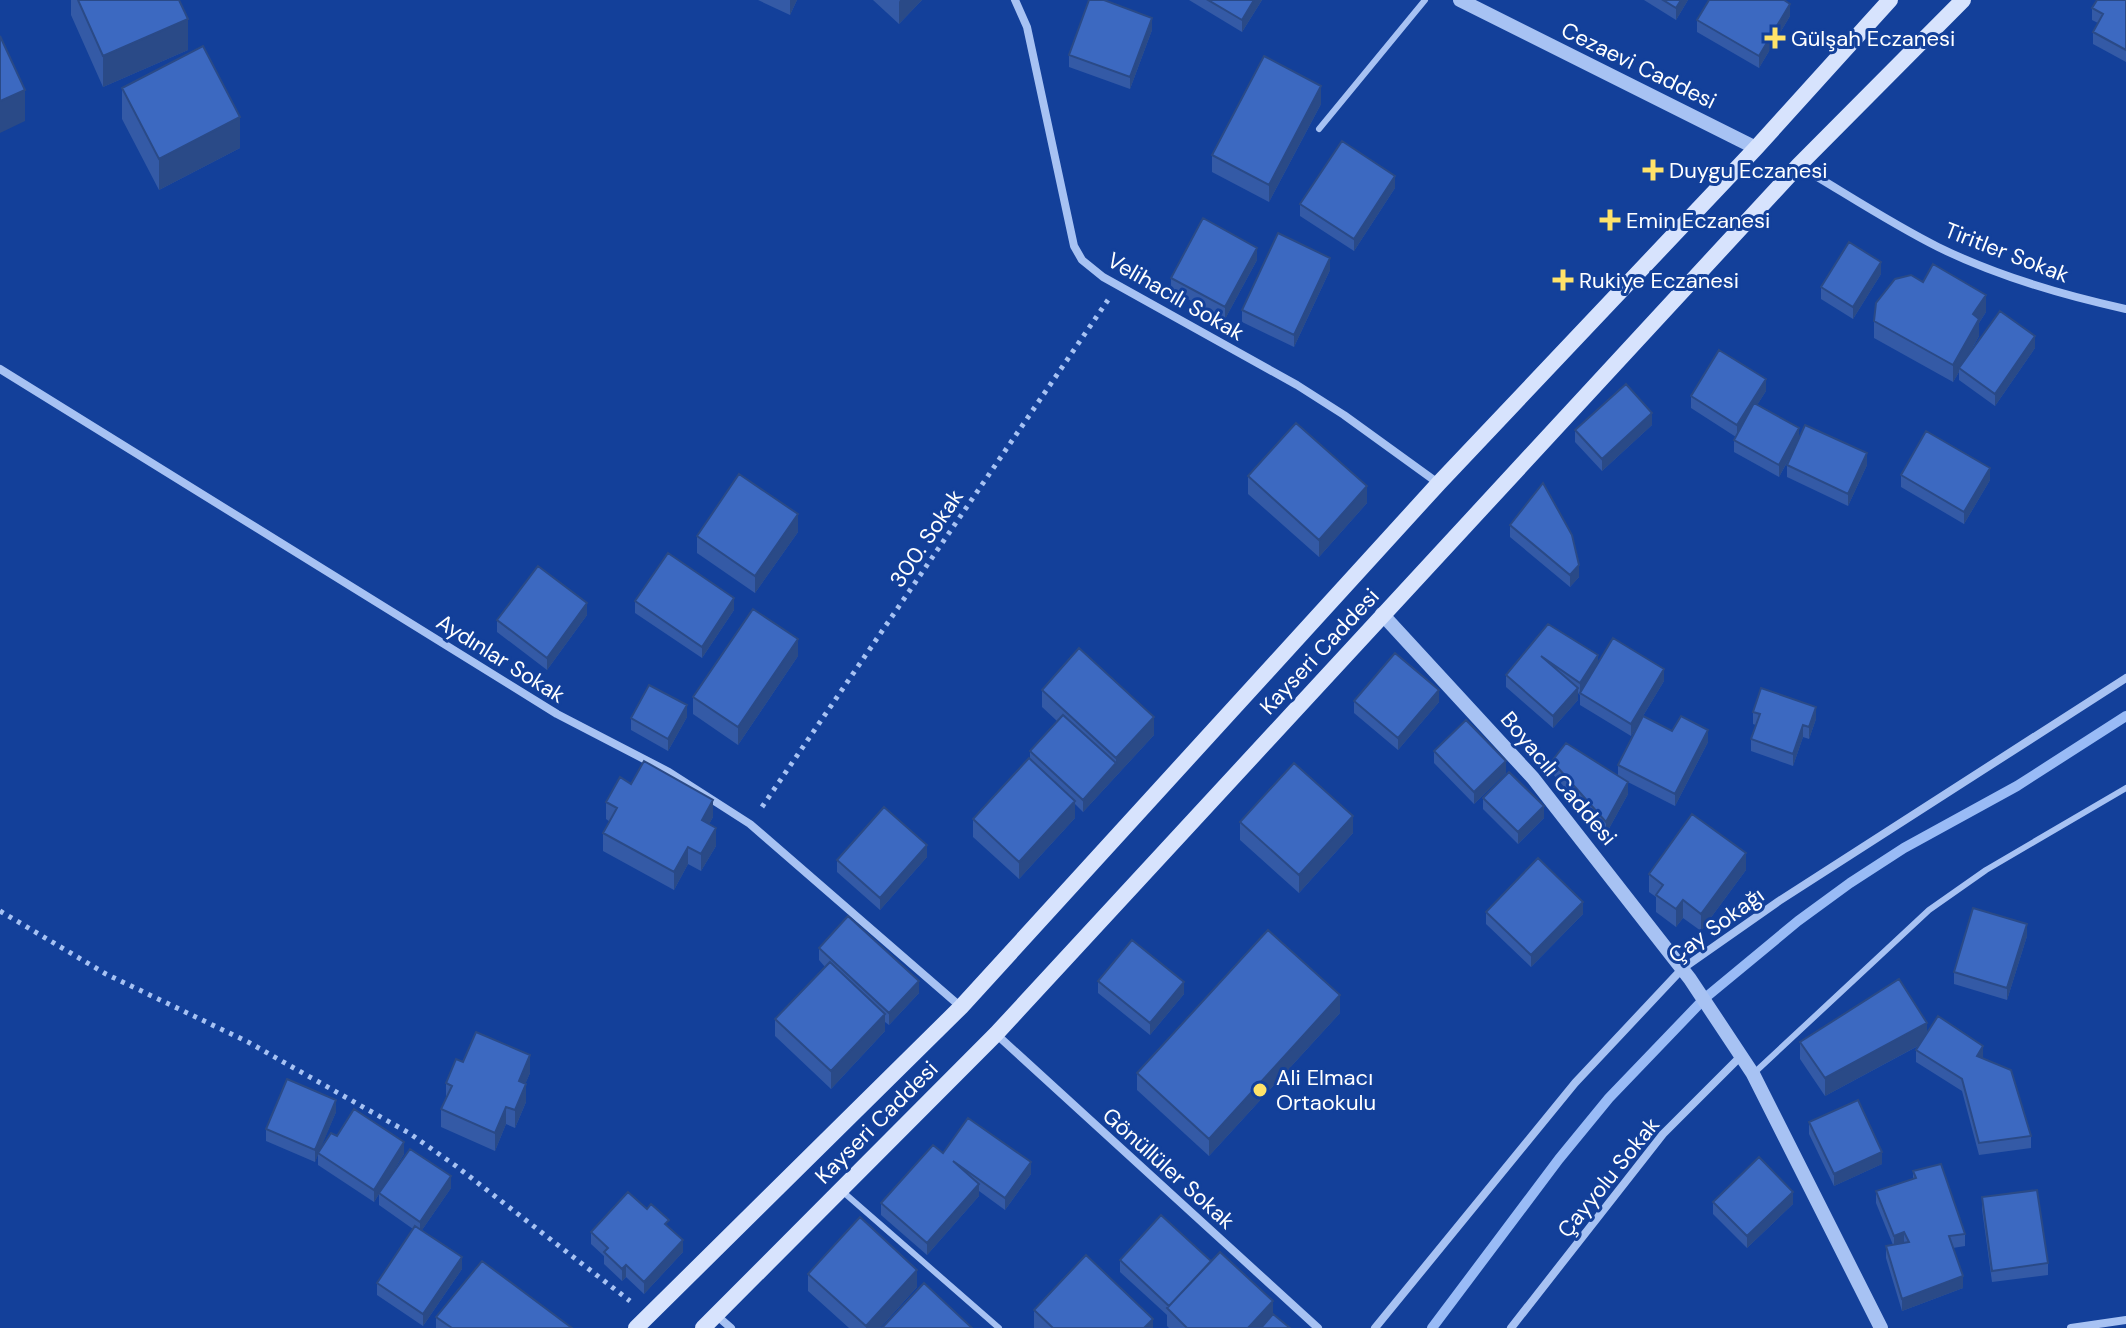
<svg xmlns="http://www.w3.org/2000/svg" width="2126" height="1328" viewBox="0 0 2126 1328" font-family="'DM Sans',sans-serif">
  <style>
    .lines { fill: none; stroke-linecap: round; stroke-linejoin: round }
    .stream { stroke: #99bbf6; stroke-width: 10 }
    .path { stroke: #a7c2f3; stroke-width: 5; stroke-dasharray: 4 6; stroke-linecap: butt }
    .service { stroke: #a7c2f3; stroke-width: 6 }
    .minor { stroke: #a7c2f3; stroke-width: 8 }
    .tertiary { stroke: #a7c2f3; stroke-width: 14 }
    .secondary { stroke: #d7e3fd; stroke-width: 16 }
    .wall { fill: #345aa6 }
    .shaded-wall { fill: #2a4a87 }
    .building { fill: #3c69c1; stroke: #2a4a87; stroke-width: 2 }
    .poi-dot { fill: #ffe36a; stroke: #13409a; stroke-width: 3 }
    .labels { text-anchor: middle; stroke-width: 6; stroke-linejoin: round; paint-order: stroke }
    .poi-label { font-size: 22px; fill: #fff; stroke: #13409a; text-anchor: start }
    .street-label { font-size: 22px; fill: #fff; stroke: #13409a }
  </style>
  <rect width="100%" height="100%" fill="#13409a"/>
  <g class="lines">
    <path class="stream" d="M1432 1328 1559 1159 1609 1098 1705 998 1798 921 1850 883 1904 848 2017 786 2126 716"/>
    <path class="path" d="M762 807 1108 300
      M0 911 106 974 248 1042 409 1133 456 1166 630 1301"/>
    <path class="service" d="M1319 129 1425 0
      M1753 1074 1929 910 1986 870 2126 788
      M842 1191 999 1328"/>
    <path class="minor" d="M1015 0 1027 27 1074 246 1082 260 1103 277 1297 385 1344 415 1438 483
      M1799 166C1845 193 1890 223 1938 247 1997 276 2062 295 2126 309
      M0 369 557 714 669 772 750 824 961 1007
      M996 1034 1318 1328
      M716 1315 731 1328
      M1375 1328 1575 1083 1682 969 1779 901 2126 678
      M1511 1328 1663 1134 1741 1056
      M2071 1328 2126 1320"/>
    <path class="tertiary" d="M1460 0 1756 148
      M1382 614 1533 778 1690 979 1753 1074 1881 1328"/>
    <path class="secondary" d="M636 1328 961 1007 1439 483 1756 148 1890 0
      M703 1328 996 1034 1798 166 1963 0"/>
  </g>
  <path class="wall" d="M71 0H179L188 50 103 87 71 15Z
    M758 0H797L790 15Z
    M873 0H922L899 24Z
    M1189 0H1262L1242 32Z
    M1644 0H1688L1676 20Z
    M2126 0V62L2093 44V32L2098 23 2092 20V8Z
    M1790 16 1759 68 1697 32V20Z
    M1152 30 1130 89 1069 67V55Z
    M122 88 240 148 159 190 122 119Z
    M1321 104 1269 202 1212 172V155Z
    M1395 188 1354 251 1300 216V204Z
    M1257 260 1225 319 1171 290V278Z
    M1330 270 1294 347 1242 322V310Z
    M1881 274 1853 319 1821 299V287Z
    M1923 282 1986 312 1979 323V336L1969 354 2035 348 1995 406 1959 380V372L1953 382 1874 338V321Z
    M1766 391 1757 405 1799 438 1867 465 1848 506 1787 477V465L1794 450 1779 477 1734 452V440L1736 437 1691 408V396Z
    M1652 425 1602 471 1575 442V430Z
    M1901 475 1990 480 1964 524 1901 487Z
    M1248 476 1367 503 1319 557 1248 494Z
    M1510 525 1579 577 1570 587 1510 537Z
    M798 532 755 593 697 553V536Z
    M635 601 734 610 702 658 635 613Z
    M587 615 547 670 497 632V620Z
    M1548 624 1598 663 1664 681 1631 736 1580 705V695L1578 693V700L1553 728 1506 687V675Z
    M798 656 738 745 693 714V697Z
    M1042 690 1154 735 1083 812 1075 804V818L1019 879 973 837V819L1030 759V751L1057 721 1042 707Z
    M1354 701 1439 702 1398 750 1354 713Z
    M1753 712 1816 719 1809 739 1803 737 1793 766 1751 751V739L1756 725 1753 724Z
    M687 717 668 751 631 730V718Z
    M1708 742 1675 806 1620 778 1628 794 1606 834 1552 773V761L1618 776V765Z
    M1434 751 1506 773 1474 804 1434 763Z
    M1483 798 1544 818 1518 844 1483 809Z
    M606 802 713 817 709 824 716 846 701 871 688 864 674 890 603 851V833L610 822 606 819Z
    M1240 822 1353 833 1299 893 1240 840Z
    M927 857 880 910 837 872V860Z
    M1746 870 1701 931 1683 918 1676 927 1656 912V897L1649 892V874Z
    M1486 912 1583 914 1531 967 1486 924Z
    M2027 936 2007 1000 1954 984V972Z
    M819 948 919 993 889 1025 885 1022V1031L831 1089 775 1036V1019L825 967 819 960Z
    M1098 981 1184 994 1150 1035 1098 993Z
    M1340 1013 1209 1156 1137 1090V1073Z
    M1927 1033 1983 1058 2031 1136V1148L1979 1155 1962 1091 1916 1062V1050L1920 1045 1825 1096 1800 1059V1042Z
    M463 1062 530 1073 525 1084 526 1102 515 1128 506 1124 495 1151 441 1127V1109L446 1098V1083Z
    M336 1112 319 1151 337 1136 404 1154 374 1202 318 1165V1154L315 1162 266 1141V1129Z
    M1809 1122 1882 1164 1834 1186 1809 1134Z
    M943 1153 1031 1174 1005 1210 979 1191V1196L927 1255 881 1215V1203Z
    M1913 1171 1965 1234V1246L1953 1248 1963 1288 1902 1311 1886 1258V1246L1893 1245 1876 1203V1191L1913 1179Z
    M451 1188 422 1230 462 1269 423 1326 377 1295V1283L413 1229 379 1205V1193Z
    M1982 1197 2048 1263V1275L1992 1282 1982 1209Z
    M1713 1202 1793 1204 1747 1248 1713 1214Z
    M669 1227 683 1252 644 1294 626 1277 622 1281 604 1264V1256L591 1244V1232Z
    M1120 1260 1211 1261 1273 1301V1314L1290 1328H1169L1167 1326V1315L1120 1272Z
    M808 1274 917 1287 880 1328H849L808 1291Z
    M1034 1310 1153 1328H1034Z
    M436 1317 572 1328H436Z"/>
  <path class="shaded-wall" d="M790 0H797L790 15Z
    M900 0H922L899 24V2Z
    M1254 0H1262L1242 32V20Z
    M1681 0H1688L1676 20V8Z
    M1790 4V16L1759 68V56Z
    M1152 18V30L1130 89V77Z
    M188 19V50L103 87V56Z
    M1321 86V104L1269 202V185Z
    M25 90V121L0 133V101Z
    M240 117V148L159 190V159Z
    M1395 176V188L1354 251V239Z
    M1257 248V260L1225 319V307Z
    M1330 258V270L1294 347V335Z
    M1881 262V274L1853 319V307Z
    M1986 295V312L1979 323V336L1960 369 1959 368V372L1953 382V365L1973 314Z
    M2035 336V348L1995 406V394Z
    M1766 379V391L1737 437V425Z
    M1652 413V425L1602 471V459Z
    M1799 428V440L1779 477V465Z
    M1867 453V465L1848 506V494Z
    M1990 468V480L1964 524V512Z
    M1367 486V503L1319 557V540Z
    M798 514V532L755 593V576Z
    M1579 565V577L1570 587V575Z
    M734 598V610L702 658V647Z
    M587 603V615L547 670V658Z
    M798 639V656L738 745V727Z
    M1598 655V667L1580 695V683Z
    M1664 669V681L1631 736V724Z
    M1578 688V700L1553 728V716Z
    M1439 690V702L1398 750V738Z
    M687 705V717L668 751V739Z
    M1816 707V719L1809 739V727Z
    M1154 717V735L1083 812V800L1116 763V758Z
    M1803 725V737L1793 766V754Z
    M1708 730V742L1675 806V794Z
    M1506 761V773L1474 804V792Z
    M1628 782V794L1606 834V822Z
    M713 800V817L702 838V820Z
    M1075 801V818L1019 879V862Z
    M1544 806V818L1518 844V832Z
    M1353 816V833L1299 893V875Z
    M716 828V846L701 871V854Z
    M927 845V857L880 910V898Z
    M688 847V864L674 890V872Z
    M1746 853V870L1701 931V914Z
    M1683 900V918L1676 927V909Z
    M1583 902V914L1531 967V955Z
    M2027 924V936L2007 1000V988Z
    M919 981V993L889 1025V1013Z
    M1184 982V994L1150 1035V1023Z
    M1340 995V1013L1209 1156V1139Z
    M885 1014V1031L831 1089V1071Z
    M1927 1023V1041L1825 1096V1078Z
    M1983 1046V1058L1977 1056Z
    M530 1055V1073L519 1099V1081Z
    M526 1084V1102L515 1128V1110Z
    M336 1100V1112L315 1162V1150Z
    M506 1107V1124L495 1151V1133Z
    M404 1142V1154L374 1202V1190Z
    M1882 1152V1164L1834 1186V1174Z
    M1031 1162V1174L1005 1210V1198Z
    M451 1176V1188L420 1233V1222Z
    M979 1184V1196L927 1255V1243Z
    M1793 1192V1204L1747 1248V1236Z
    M1904 1232V1244L1894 1248V1236Z
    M683 1240V1252L644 1294V1282Z
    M462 1257V1269L423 1326V1314Z
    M626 1265V1277L622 1281V1269Z
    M917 1270V1287L880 1328H866V1326Z
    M1963 1276V1288L1902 1311V1299Z
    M1273 1301V1319L1264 1328H1248Z
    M1153 1319V1328H1144Z"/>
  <path class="building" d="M78 0H179L188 19 103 56Z
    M1089 0H1104L1152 18 1130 77 1069 55Z
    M1208 0H1254L1242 20Z
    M1663 0H1681L1676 8Z
    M1709 0H1784L1790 4 1759 56 1697 20Z
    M2097 0H2126V50L2093 32 2103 14 2092 8Z
    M0 36 25 90 0 101Z
    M203 46 240 117 159 159 122 88Z
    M1264 56 1321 86 1269 185 1212 155Z
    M1342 141 1395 176 1354 239 1300 204Z
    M1203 218 1257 248 1225 307 1171 278Z
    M1278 233 1330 258 1294 335 1242 310Z
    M1849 242 1881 262 1853 307 1821 287Z
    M1933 264 1986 295 1973 314 1979 319 1953 365 1874 321 1876 303 1895 279 1911 275 1923 282Z
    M2000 311 2035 336 1995 394 1959 368Z
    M1719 350 1766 379 1737 425 1691 396Z
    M1626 384 1652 413 1602 459 1575 430Z
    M1754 403 1799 428 1779 465 1734 440Z
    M1296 423 1367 486 1319 540 1248 476Z
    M1805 425 1867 453 1848 494 1787 465Z
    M1926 431 1990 468 1964 512 1901 475Z
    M739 474 798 514 755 576 697 536Z
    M1543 483 1572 535 1579 565 1570 575 1510 525Z
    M668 553 734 598 702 647 635 601Z
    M538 566 587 603 547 658 497 620Z
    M753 609 798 639 738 727 693 697Z
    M1548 624 1598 655 1580 683 1541 656 1578 688 1553 716 1506 675Z
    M1613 638 1664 669 1631 724 1580 693Z
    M1079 648 1154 717 1116 758 1042 690Z
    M1395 653 1439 690 1398 738 1354 701Z
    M649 685 687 705 668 739 631 718Z
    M1761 688 1816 707 1809 727 1803 725 1793 754 1751 739 1760 714 1753 712Z
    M1063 715 1116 763 1083 800 1030 751Z
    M1643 716 1672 731 1681 716 1708 730 1675 794 1618 765Z
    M1466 720 1506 761 1474 792 1434 751Z
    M1566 743 1628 782 1606 822 1552 761Z
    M1029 758 1075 801 1019 862 973 819Z
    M644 761 713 800 702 820 716 828 701 854 688 847 674 872 603 833 617 808 606 802 620 777 631 784Z
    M1294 763 1353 816 1299 875 1240 822Z
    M1509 772 1544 806 1518 832 1483 798Z
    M884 807 927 845 880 898 837 860Z
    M1692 814 1746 853 1701 914 1683 900 1676 909 1656 895 1663 885 1649 874Z
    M1538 858 1583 902 1531 955 1486 912Z
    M1973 908 2027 924 2007 988 1954 972Z
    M848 916 919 981 889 1013 819 948Z
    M1268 930 1340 995 1209 1139 1137 1073Z
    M1132 940 1184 982 1150 1023 1098 981Z
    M830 962 885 1014 831 1071 775 1019Z
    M1899 979 1927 1023 1825 1078 1800 1042Z
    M1938 1016 1983 1046 1977 1056 2011 1070 2031 1136 1979 1143 1962 1079 1916 1050Z
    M476 1032 530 1055 519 1081 526 1084 515 1110 506 1107 495 1133 441 1109 452 1086 446 1083 456 1059 463 1062Z
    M287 1079 336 1100 315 1150 266 1129Z
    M1858 1100 1882 1152 1834 1174 1809 1122Z
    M354 1109 404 1142 374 1190 318 1153 331 1133 337 1136Z
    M968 1118 1031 1162 1005 1198 953 1161 979 1184 927 1243 881 1203 933 1145 943 1153Z
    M410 1149 451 1176 420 1222 379 1193Z
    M1759 1157 1793 1192 1747 1236 1713 1202Z
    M1941 1164 1965 1234 1949 1236 1963 1276 1902 1299 1886 1246 1909 1242 1904 1232 1894 1236 1876 1191 1916 1178 1913 1171Z
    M2037 1190 2048 1263 1992 1271 1982 1197Z
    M628 1192 647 1209 651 1204 669 1220 665 1224 683 1240 644 1282 626 1265 622 1269 604 1252 608 1248 591 1232Z
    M1161 1215 1211 1261 1169 1306 1120 1260Z
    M860 1217 917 1270 866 1326 808 1274Z
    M415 1226 462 1257 423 1314 377 1283Z
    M1220 1252 1273 1301 1248 1328H1187L1167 1308Z
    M1086 1255 1153 1319 1144 1328H1053L1034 1310Z
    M482 1261 572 1328H452L436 1317Z
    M924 1283 972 1328H882Z
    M1273 1314 1290 1328H1261Z"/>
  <g class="poi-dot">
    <path d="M1771 26h8v8h8v8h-8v8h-8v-8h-8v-8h8z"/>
    <path d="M1649 158h8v8h8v8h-8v8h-8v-8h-8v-8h8z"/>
    <path d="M1606 208h8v8h8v8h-8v8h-8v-8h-8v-8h8z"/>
    <path d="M1559 268h8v8h8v8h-8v8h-8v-8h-8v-8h8z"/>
    <circle cx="1260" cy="1090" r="8"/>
  </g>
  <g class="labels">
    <g class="poi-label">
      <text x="1791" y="46">Gülşah Eczanesi</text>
      <text x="1669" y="178">Duygu Eczanesi</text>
      <text x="1626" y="228">Emin Eczanesi</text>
      <text x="1579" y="288">Rukiye Eczanesi</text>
      <text x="1276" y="1085">Ali Elmacı<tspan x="1276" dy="25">Ortaokulu</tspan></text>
    </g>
    <g class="street-label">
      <text transform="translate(1639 65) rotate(26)" y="8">Cezaevi Caddesi</text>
      <text transform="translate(2007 252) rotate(21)" y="8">Tiritler Sokak</text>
      <text transform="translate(1176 296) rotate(30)" y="8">Velihacılı Sokak</text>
      <text transform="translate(926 538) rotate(-56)" y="8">300. Sokak</text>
      <text transform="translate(1319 651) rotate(-47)" y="8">Kayseri Caddesi</text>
      <text transform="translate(501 658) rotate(32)" y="8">Aydınlar Sokak</text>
      <text transform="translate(1559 778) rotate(50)" y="8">Boyacılı Caddesi</text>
      <text transform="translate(1716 925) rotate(-36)" y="8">Çay Sokağı</text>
      <text transform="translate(876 1122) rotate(-45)" y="8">Kayseri Caddesi</text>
      <text transform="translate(1169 1168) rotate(42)" y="8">Gönüllüler Sokak</text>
      <text transform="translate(1608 1177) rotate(-51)" y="8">Çayyolu Sokak</text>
    </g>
  </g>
</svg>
